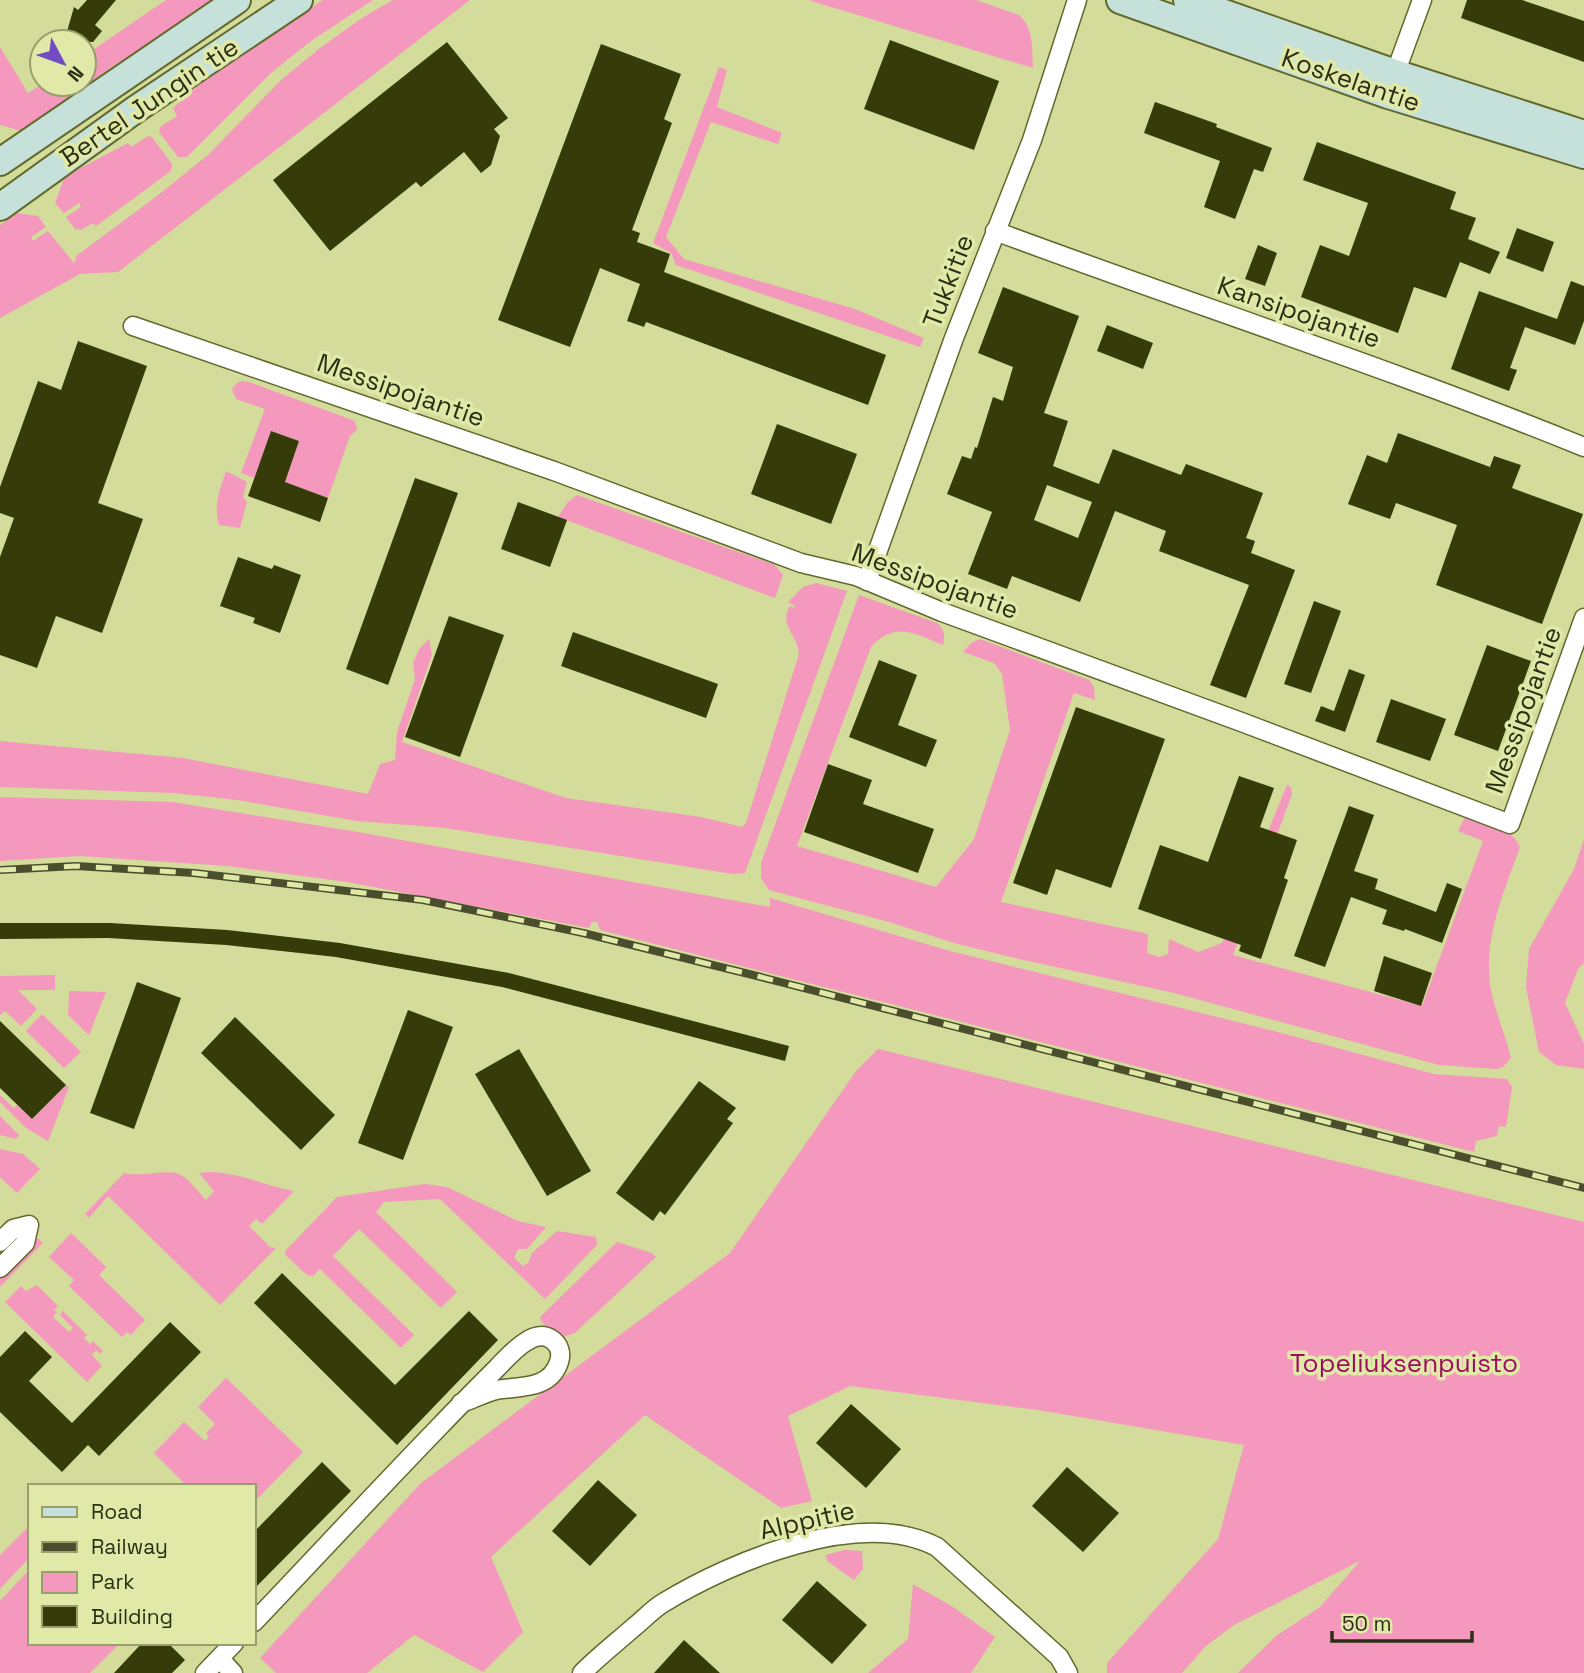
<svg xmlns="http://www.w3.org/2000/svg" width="1584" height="1673" viewBox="0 0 1584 1673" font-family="'Space Grotesk',sans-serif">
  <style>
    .green { fill: #f498bd }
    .building { fill: #363b0a; fill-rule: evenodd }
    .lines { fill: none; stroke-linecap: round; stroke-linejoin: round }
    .minor-casing { stroke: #63692c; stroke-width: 21 }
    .secondary-casing { stroke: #63692c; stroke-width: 30 }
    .minor { stroke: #fff; stroke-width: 18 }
    .secondary { stroke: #c6e1da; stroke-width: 26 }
    .rail-casing { stroke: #4a4e2d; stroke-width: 8 }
    .rail { stroke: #e0e9a8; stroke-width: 5; stroke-dasharray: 16; stroke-linecap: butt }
    .labels { text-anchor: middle; stroke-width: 7; stroke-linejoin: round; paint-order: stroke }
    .street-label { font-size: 26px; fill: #2c2f15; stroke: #e0e9a8 }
    .park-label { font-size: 26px; fill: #9c0d5d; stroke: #e0e9a8 }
  </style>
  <rect width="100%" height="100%" fill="#d3dc9b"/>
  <path class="green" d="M166 0H219L123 63 120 61 22 131 0 125V47L28 93 42 84H84V56Z
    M323 0H373L311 41 272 72 187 157H178L159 132 160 127 177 116 173 108 216 69Z
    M393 0H470L118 272 80 274 0 318V225L17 213 38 216 46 227 31 237 33 241 48 231 74 263 76 260 75 257 157 196 208 155 281 80 320 48 362 18Z
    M808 0H976L1019 15C1034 28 1032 49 1033 68Z
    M719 67 727 70 717 107 782 133 778 144 711 122 666 237 684 259 855 309 924 338 920 347 676 265 671 253 653 243Z
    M148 136 152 137 172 164 171 171 96 226 93 223 81 230 75 229 66 217 81 207 79 203 64 213 55 203 65 176 128 143 131 147Z
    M242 381 249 382 355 421 357 430 350 436 328 498 285 482 299 441 272 431 254 478 241 473 265 409 236 399 232 389 237 383Z
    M226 471 247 482 243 497 247 502 240 528 219 525C213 506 220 489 226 471Z
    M577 495 775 565 783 575 775 598 558 517 567 503Z
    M816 583 847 591 745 873 733 874 445 828 357 821 237 800 174 793 0 787V741L183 758 368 794 380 764 395 760 397 732 415 679 413 662 420 648 429 639 432 655 402 742 566 798 701 817 742 827 746 823 799 654C798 634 778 626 790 606L794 608 795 606 788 602 803 587Z
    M859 595 937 623C945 630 945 635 943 645 916 634 895 620 871 647L797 846 936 887 974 839 1010 730 1002 674 994 663 963 652 971 643 980 639 1089 680 1094 687 1095 700 1074 693 1001 902 1148 934 1147 953 1159 957 1168 954 1169 939 1198 952 1222 943 1287 785 1291 787 1292 794 1233 955 1422 1006 1483 841 1458 831 1464 819 1468 815C1486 822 1512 827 1520 847 1504 892 1484 936 1490 984 1494 1010 1505 1033 1511 1058L1503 1067 1497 1069 1439 1065 1174 993 1019 959 954 943 889 922 769 890 761 878V863Z
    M0 797 172 802 358 832 770 907V898L950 951 1274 1031 1434 1074 1507 1079 1512 1087 1506 1127 1499 1126 1497 1136 1476 1141 1474 1152 600 930 597 922H592L589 928 347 882 227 866 80 856 0 861Z
    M1584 839V963L1578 969 1565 1003 1584 1044V1069L1556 1065 1539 1052 1526 987 1529 949 1574 869Z
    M55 975V990H18L37 1009 21 1026 5 1011 0 1015V976Z
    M69 991 106 992 89 1035 68 1015Z
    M42 1014 81 1052 64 1068 26 1031Z
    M878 1049 1584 1222V1673H1238L1276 1636 1320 1607 1360 1561 1234 1625 1206 1646 1182 1673H1107V1663L1218 1539 1244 1445 1038 1410 850 1386 788 1416 812 1501 781 1508 645 1415 491 1557 523 1632 483 1672 414 1635 367 1673H276L260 1658 421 1483 730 1253 856 1071Z
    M66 1085 69 1087 48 1141 26 1128 0 1102V1095L14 1108 17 1105 32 1119Z
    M0 1116 19 1135 16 1139 0 1135Z
    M0 1149 23 1154 40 1169 17 1193 0 1177Z
    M211 1172C241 1173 265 1186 294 1191L262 1224 256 1219 249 1226 270 1247 276 1248 220 1305 108 1196 89 1218 85 1214 124 1173C143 1177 160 1170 176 1173 188 1176 198 1192 206 1200L214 1191 199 1173Z
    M425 1184 447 1187 518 1221 546 1227 527 1249H518L514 1258 523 1266 528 1263 532 1253 557 1231 596 1237 597 1245 545 1299 440 1199 384 1202 376 1212 457 1292 441 1308 359 1229 333 1256 414 1335 401 1348 320 1269 313 1276 307 1275 285 1255 286 1250 337 1197Z
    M71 1233 106 1267 99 1275 145 1320 131 1335 127 1332 122 1337 69 1286 74 1280 49 1257Z
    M38 1238 43 1243 0 1287V1276Z
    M617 1242 652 1253 656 1257 575 1333 562 1337C554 1332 542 1327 540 1317Z
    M37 1285 58 1306 54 1310 57 1312 53 1317 69 1332 73 1328 60 1315 63 1311 87 1335 84 1338 90 1344 93 1341 103 1351 100 1354 96 1350 92 1355 102 1366 87 1382 5 1302 21 1286 26 1291Z
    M226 1378 303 1452 254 1502V1486H187L154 1453 184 1422 205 1441 209 1437 206 1433 215 1424 198 1407Z
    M30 1525V1557L0 1589V1555Z
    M844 1550 862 1551 863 1569 854 1580 827 1561 826 1555Z
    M30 1569V1643H120L90 1673H0V1601Z
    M913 1584 953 1607 995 1637 971 1673H868L908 1639Z"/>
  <path class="building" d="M87 0H116L95 25 102 31 93 42H64L74 7 78 10Z
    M1467 0H1522L1584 21V62L1461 18Z
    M890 40 999 81 974 150 864 109Z
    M447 42 508 118 494 129 500 136 491 165 481 173 464 152 421 187 416 182 330 251 273 180Z
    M601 44 681 74 664 119 672 123 632 230 640 233 637 242 670 254 664 272 886 355 868 405 646 322 644 327 627 321 640 284 600 268 570 347 498 320Z
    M1155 102 1217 124 1216 127 1272 148 1263 172 1254 169 1235 219 1204 207 1220 161 1144 133Z
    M1317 142 1456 192 1450 209 1476 218 1468 239 1500 252 1490 274 1460 262 1446 298 1414 287 1398 333 1301 297 1320 245 1349 256 1368 203 1303 180Z
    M1517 228 1554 242 1543 272 1506 258Z
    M1258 245 1277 253 1265 286 1245 279Z
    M1571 281 1584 286V321L1575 345 1525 327 1510 368 1517 370 1509 391 1451 369 1479 291 1557 319Z
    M1003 287 1079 316 1044 413 1068 421 1053 466 1099 484 1113 449 1181 475 1186 464 1263 493 1246 538 1255 541 1251 553 1295 570 1246 698 1210 685 1249 585 1159 551 1166 531 1115 511 1080 602 1012 576 1007 589 968 574 992 512 947 494 962 456 971 459 975 447 977 448 993 397 1003 401 1013 367 978 353ZM1047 485 1092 502 1078 538 1034 520Z
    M1107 325 1153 343 1143 369 1097 351Z
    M78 341 147 366 98 503 143 519 102 633 56 616 37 668 0 655V557L14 518 0 513V487L38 381 61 390Z
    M777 424 857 454 831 524 751 494Z
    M271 431 299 441 285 482 328 498 320 522 248 496Z
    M1398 433 1490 467 1494 456 1521 465 1512 488 1583 514 1542 624 1436 585 1457 525 1396 503 1390 519 1348 504 1367 455 1387 463Z
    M415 478 458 493 388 685 346 669Z
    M518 502 567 520 550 567 501 549Z
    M238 557 272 569 274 565 301 575 280 633 253 623 255 618 220 606Z
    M1314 601 1341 611 1311 693 1284 684Z
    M449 616 504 635 460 757 405 737Z
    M573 632 718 684 706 718 561 666Z
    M1487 645 1531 661 1498 751 1454 735Z
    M879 660 917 675 898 725 937 740 926 767 849 737Z
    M1349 669 1365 675 1345 732 1315 721 1321 706 1334 711Z
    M1391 699 1446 719 1430 761 1376 742Z
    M1076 707 1165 739 1111 888 1056 869 1047 895 1013 883Z
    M828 764 872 780 863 804 934 829 918 873 804 832Z
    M1239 776 1274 788 1260 827 1297 840 1284 878 1288 880 1261 959 1239 951 1241 945 1138 909 1160 845 1208 862Z
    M1349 806 1374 815 1354 871 1378 879 1375 889 1436 912 1447 883 1462 889 1442 943 1405 929 1404 931 1382 924 1387 910 1351 897 1325 967 1294 956Z
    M0 923H110L227 930 340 943 509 973 789 1046 785 1061 502 987 336 957 226 945 108 938 0 939Z
    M1384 956 1432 973 1421 1006 1374 991Z
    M137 982 181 998 134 1129 90 1113Z
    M408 1010 453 1027 403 1160 358 1143Z
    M235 1017 335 1115 301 1150 201 1053Z
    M0 1021 66 1085 32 1119 0 1088Z
    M519 1049 591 1171 547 1196 475 1074Z
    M699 1081 736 1108 727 1119 733 1123 665 1215 660 1211 653 1221 616 1193Z
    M282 1273 395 1385 469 1311 498 1340 397 1445 254 1303Z
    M170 1322 201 1352 99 1456 88 1445 62 1472 0 1412V1357L25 1331 52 1357 29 1381 72 1423Z
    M851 1404 901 1449 866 1488 816 1443Z
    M322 1462 351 1491 254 1589V1532Z
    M1067 1467 1119 1513 1083 1552 1032 1506Z
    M598 1480 637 1515 590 1566 552 1531Z
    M817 1581 867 1625 832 1664 782 1620Z
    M684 1640 720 1673H654Z
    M142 1643H168L185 1660 172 1673H114Z"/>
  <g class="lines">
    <g class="minor-casing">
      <path id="minor" d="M1392 82 1422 0
        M995 231C1191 304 1390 368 1584 447
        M133 326 554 471 801 563 856 576 942 612 1244 723 1510 824 1584 618
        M867 581 954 338 1032 140 1077 0
        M0 1242 13 1229 29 1225 25 1243 0 1268
        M254 1622C316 1557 377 1491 440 1426 458 1407 477 1388 496 1369 505 1360 515 1348 527 1341 535 1336 543 1334 551 1339 559 1344 562 1353 559 1362 550 1390 519 1386 496 1390 484 1393 473 1399 461 1403
        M220 1659 233 1673
        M205 1673 234 1643
        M582 1673C598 1657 617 1642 634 1627 644 1619 653 1609 663 1603 732 1561 860 1507 937 1547L1059 1657 1068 1673"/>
    </g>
    <g class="secondary-casing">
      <path id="secondary" d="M1120 0 1388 95 1584 155
        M1187 0 1395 73 1584 134
        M0 162 237 0
        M0 207 136 109 299 0"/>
    </g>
    <use href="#minor" class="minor"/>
    <use href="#secondary" class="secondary"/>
    <g class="rail-casing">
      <path id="rail" d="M0 870 76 866 194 873 423 900 583 933 761 977 1584 1188"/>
    </g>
    <use href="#rail" class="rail"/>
  </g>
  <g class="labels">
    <g class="street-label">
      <text transform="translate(1351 80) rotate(19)" y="9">Koskelantie</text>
      <text transform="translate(149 102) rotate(-34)" y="9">Bertel Jungin tie</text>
      <text transform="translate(948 281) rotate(-69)" y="9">Tukkitie</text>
      <text transform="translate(1299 312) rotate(19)" y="9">Kansipojantie</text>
      <text transform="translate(401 390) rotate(19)" y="9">Messipojantie</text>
      <text transform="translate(935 581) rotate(20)" y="9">Messipojantie</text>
      <text transform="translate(1523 710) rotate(-70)" y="9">Messipojantie</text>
      <text transform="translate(807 1520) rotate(-13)" y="9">Alppitie</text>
    </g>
    <g class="park-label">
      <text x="1404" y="1372">Topeliuksenpuisto</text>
    </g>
  </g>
  <rect x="28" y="1484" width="228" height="161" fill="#e0e9a8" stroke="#989f6d" stroke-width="2"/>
  <rect x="42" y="1507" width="35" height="10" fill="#c6e1da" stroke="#989f6d" stroke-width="2"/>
  <text x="91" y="1519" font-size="21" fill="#2c2f15">Road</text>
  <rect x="42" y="1542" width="35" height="10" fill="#4a4e2d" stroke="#989f6d" stroke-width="2"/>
  <text x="91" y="1554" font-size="21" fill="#2c2f15">Railway</text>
  <rect x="42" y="1572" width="35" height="21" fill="#f498bd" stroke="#989f6d" stroke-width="2"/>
  <text x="91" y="1589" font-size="21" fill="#2c2f15">Park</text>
  <rect x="42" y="1606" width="35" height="21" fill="#363b0a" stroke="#989f6d" stroke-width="2"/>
  <text x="91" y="1624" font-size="21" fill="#2c2f15">Building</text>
  <g transform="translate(63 63) rotate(131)"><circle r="33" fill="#e0e9a8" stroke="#989f6d" stroke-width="2"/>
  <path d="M0-5L12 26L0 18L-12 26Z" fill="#734bc3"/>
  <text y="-10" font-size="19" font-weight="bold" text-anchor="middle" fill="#2c2f15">N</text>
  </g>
  <path d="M1332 1631v10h140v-10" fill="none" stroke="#2c2f15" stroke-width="3.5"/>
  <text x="1342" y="1631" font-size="21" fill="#2c2f15" stroke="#e0e9a8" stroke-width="5" paint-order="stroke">50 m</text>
</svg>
